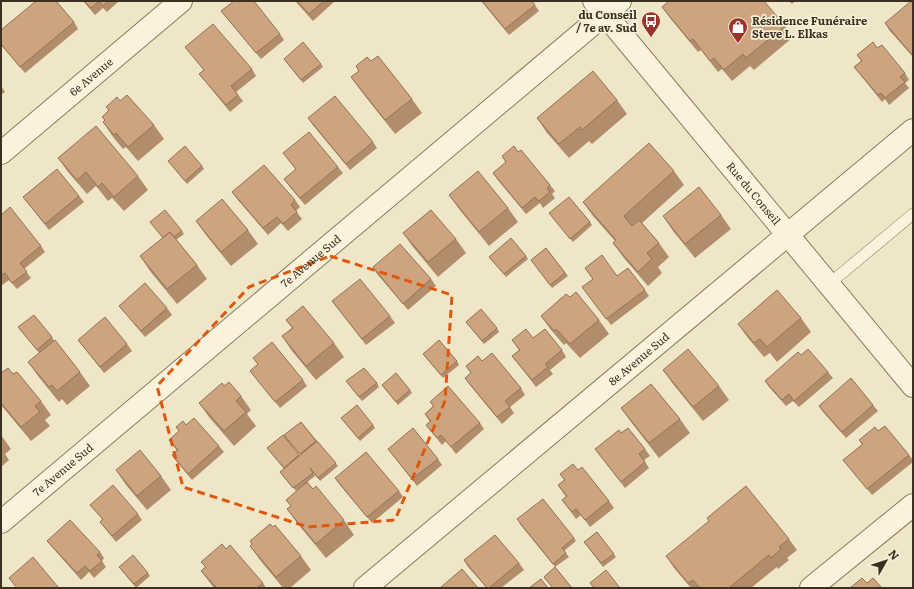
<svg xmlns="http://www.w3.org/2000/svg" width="914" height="589" viewBox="0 0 914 589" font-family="Literata,serif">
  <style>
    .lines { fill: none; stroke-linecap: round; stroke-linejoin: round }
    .service-casing { stroke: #8c795d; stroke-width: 12 }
    .minor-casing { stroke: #8c795d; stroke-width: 24 }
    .tertiary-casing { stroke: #8c795d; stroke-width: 24 }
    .service { stroke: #faf2dc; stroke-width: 11 }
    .minor { stroke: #faf2dc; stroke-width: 22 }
    .tertiary { stroke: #faf2dc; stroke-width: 22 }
    .wall { fill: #b18d6c }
    .building { fill: #cea47e; stroke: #907358 }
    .marked { fill: none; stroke: #df570d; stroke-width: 3; stroke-dasharray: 8 5; stroke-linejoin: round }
    .labels { text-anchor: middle; stroke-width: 3.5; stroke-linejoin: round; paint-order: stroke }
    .poi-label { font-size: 11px; font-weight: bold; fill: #3c3020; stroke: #f6f0d8; text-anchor: end }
    .street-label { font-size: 11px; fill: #3c3020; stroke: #f6f0d8 }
  </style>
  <rect width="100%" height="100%" fill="#efe6c8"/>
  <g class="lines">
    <g class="service-casing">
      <path id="service" d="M829 284 913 214"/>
    </g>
    <g class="minor-casing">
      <g id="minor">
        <path id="s1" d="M1 153 181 1"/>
        <path id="s2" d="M1 522 620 1"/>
        <path id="s3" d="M365 588 913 130"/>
        <path d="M811 588 913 505"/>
      </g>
    </g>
    <g class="tertiary-casing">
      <g id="tertiary">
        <path id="s4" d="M594 1 913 386"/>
      </g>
    </g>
    <use href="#service" class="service"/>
    <use href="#minor" class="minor"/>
    <use href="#tertiary" class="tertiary"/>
  </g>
  <path class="wall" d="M83 1H119L107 12 103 8 95 15Z
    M295 1H335L313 21Z
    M481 1H532L539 11 509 35Z
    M789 1H795L792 4Z
    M913 4V57L889 30 885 23Z
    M662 7 785 26 792 38 754 70 750 66 732 81 722 69 718 72 701 50 698 52 670 18Z
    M221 11 280 34 284 40 261 59Z
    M74 22 78 29 25 73 1 45V30Z
    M185 47 252 69 256 76 236 92 243 101 230 112 204 80 199 74 204 70Z
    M877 48 905 73 909 80 905 83 909 88 889 105 885 99 882 102 859 73 854 67 861 61 857 55Z
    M284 59 321 64 323 67 303 83Z
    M371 61 412 99 422 113 395 134 361 91 351 77 359 71 356 66Z
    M1 86 5 92 1 95Z
    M617 100 627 114 592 144 589 141 569 158 547 133 537 118Z
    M120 101 154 125 164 139 138 161 126 147 123 149 113 137 103 122 105 121 102 117 109 111 106 107Z
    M308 118 373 142 377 148 350 170 312 124Z
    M518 152 550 185 555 191 552 194 555 198 543 208 540 203 526 214 497 179 493 173 506 162 502 156Z
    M283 153 338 167 343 173 305 205 289 186 284 179 296 170Z
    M58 158 138 176 148 190 124 211 112 198 108 201 96 186 87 194 68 172Z
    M168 161 202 166 204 169 187 184Z
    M674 171 684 185 642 223 659 243 669 257 658 267 662 273 648 286 623 257 613 243 615 241 593 216 583 202Z
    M232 192 295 200 300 207 296 211 302 219 288 231 281 223 268 235 237 199Z
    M449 195 508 208 518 222 489 246 459 209Z
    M79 196 84 202 49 230 23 197Z
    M549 213 590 222 592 225 573 242Z
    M1 215 41 246 45 252 24 269 31 278 17 289 9 280 1 286Z
    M721 215 731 229 695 258 673 231 663 216Z
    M196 221 248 230 258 244 231 266 206 235Z
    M182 231 184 234 176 240 197 265 207 279 177 304 150 271 140 256Z
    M403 233 456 239 466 253 438 277 413 247Z
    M546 248 568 276 552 288 531 260Z
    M526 256 528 259 506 277 489 257Z
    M373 267 431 279 436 286 408 310 377 274Z
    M585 268 617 276 645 290 649 296 611 325 582 287 593 279Z
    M570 297 599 320 609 334 580 358 566 343 564 345 551 330 541 316Z
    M332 301 390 316 395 323 366 345Z
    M119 306 167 308 172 315 145 337 124 312Z
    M801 318 811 332 777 362 770 353 764 357 748 338 738 324Z
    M286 320 334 343 344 357 316 380 292 351 282 336 292 328Z
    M466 322 497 328 499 332 484 344Z
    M21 330 52 337 54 341 39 353Z
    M533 338 562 350 566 357 550 370 553 374 536 387 512 356 519 350 512 340Z
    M78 340 127 344 132 351 104 373Z
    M423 354 457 361 459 365 443 378Z
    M801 355 828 372 833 378 799 407 793 401 786 406 769 387 765 381Z
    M253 358 303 380 307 386 280 408 250 371 258 364Z
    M482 361 521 388 525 395 510 407 514 413 502 424 469 384 465 378 471 373 466 366Z
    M28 362 80 372 90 386 67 405 62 399 59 402 38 376Z
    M663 370 719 386 729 400 703 421 673 384Z
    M1 373 13 374 41 401 51 415 45 420 50 426 31 441 1 405Z
    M377 383 379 387 362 401 349 385Z
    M382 385 410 390 412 393 398 405Z
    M224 386 241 396 251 410 247 414 256 426 234 446 209 417 199 403Z
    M430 402 480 423 484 429 456 454 446 441 442 445 426 425 430 422 425 414 433 406Z
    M873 405 878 411 846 438 823 412 819 406Z
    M621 408 680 419 690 433 659 458 631 422Z
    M341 418 373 425 375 428 360 441Z
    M301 422 338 466 320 481 312 471 315 476 296 491 282 475 284 469 267 448 283 435 300 456 301 455 284 435Z
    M186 425 219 446 224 452 192 480 177 462 172 455 177 451 169 440 179 431 176 427Z
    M878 431 909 455 913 460V462L872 495 848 466 843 460 862 445 859 440Z
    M621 433 645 449 650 456 644 460 649 468 625 488 595 449Z
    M1 435 11 449 5 454 9 460 1 467Z
    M388 449 438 459 442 465 417 486Z
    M116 470 161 476 171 490 147 510 126 485Z
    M578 470 609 501 614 508 590 527 581 515 576 519 562 500 566 497 558 485 564 480 560 474Z
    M335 478 399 491 403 497 372 523 339 484Z
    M313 489 344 520 354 535 326 558 297 523 287 509 291 506 286 500Z
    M90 505 138 514 142 520 116 542 100 522 102 519Z
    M519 523 574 538 576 541 564 551 569 557 555 567 572 588H553L546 580 544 577 555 567Z
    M273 527 301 556 311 570 290 588H283L260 560 250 546Z
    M597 532 616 557 603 567 584 542Z
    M789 539 797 550 787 558 789 560 778 569 777 567 751 588H691L674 568 666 556Z
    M47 541 100 552 104 558 102 561 106 567 94 578 89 572 81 580 52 547Z
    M226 549 263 583 266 588H214L201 571 205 567 201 562Z
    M464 560 519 563 524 570 501 588H487L468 567Z
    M119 567 148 573 150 576 136 588Z"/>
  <path class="building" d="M36 1H56L74 22 20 67 1 44V30Z
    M84 1H108L103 6 99 1 91 8Z
    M234 1H254L280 34 256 53 221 11Z
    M297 1H324L309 14Z
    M482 1H532L535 5 505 29Z
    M669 1H764L785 26 746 58 743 54 724 70 714 58 710 61 693 39 690 41 662 7Z
    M911 1 913 4V56L885 23Z
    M213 24 252 69 231 86 238 95 226 105 199 74 204 70 185 47Z
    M303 42 321 64 301 80 284 59Z
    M873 42 877 48 882 45 905 73 900 77 905 82 885 98 881 93 878 95 854 67 862 61 857 55Z
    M378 56 412 99 385 120 351 77 359 71 356 66 367 57 371 61Z
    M593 71 617 100 582 130 580 127 559 144 537 118Z
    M127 95 154 125 128 147 116 133 114 135 103 122 105 120 102 117 109 110 106 107 117 97 120 101Z
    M335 96 373 142 346 164 308 118Z
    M96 126 138 176 114 197 102 183 98 187 86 172 77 180 58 158Z
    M309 132 338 167 300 198 284 179 296 169 283 153Z
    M649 143 674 171 624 216 632 226 639 220 659 243 647 253 652 259 638 272 613 243 616 240 583 202Z
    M185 146 202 166 185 181 168 161Z
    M514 146 518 152 521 150 550 185 547 188 550 192 539 201 535 197 522 208 493 173 506 162 502 156Z
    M264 165 295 200 291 205 297 212 283 224 277 217 263 228 232 192Z
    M57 169 79 196 45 224 23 197Z
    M478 171 508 208 479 232 449 195Z
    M699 187 721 215 685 244 663 216Z
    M569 197 590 222 570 239 549 213Z
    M222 199 248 230 221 252 196 221Z
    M10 207 41 246 20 263 27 272 12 283 5 273 1 276V215Z
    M165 210 182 231 174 237 170 232 163 238 150 222Z
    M431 210 456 239 428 262 403 233Z
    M170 232 197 265 167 289 140 256Z
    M511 238 526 256 504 274 489 257Z
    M400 244 431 279 403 304 373 267Z
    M546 248 565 273 550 285 531 260Z
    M602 255 617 276 628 268 645 290 606 319 582 287 593 279 585 268Z
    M360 279 390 316 362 339 332 301Z
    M145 283 167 308 141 331 119 306Z
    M777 290 801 318 767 347 760 339 754 343 738 324Z
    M576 292 599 320 570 344 556 329 554 331 541 316 566 294 570 297Z
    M303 306 334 343 306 366 282 336 293 328 286 320Z
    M481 309 497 328 482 341 466 322Z
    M34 315 52 337 37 350 18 327Z
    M105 317 127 344 100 367 78 340Z
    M526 329 533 338 545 329 562 350 545 364 548 367 532 380 512 356 520 350 512 340Z
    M55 340 80 372 57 391 52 385 49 387 28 362Z
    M439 340 457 361 441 375 423 354Z
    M272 342 303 380 275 402 250 371 258 364 253 358Z
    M688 349 719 386 693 407 663 370Z
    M808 349 828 372 794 401 789 394 782 400 765 381 798 352 801 355Z
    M492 353 521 388 505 401 510 407 497 417 465 378 471 373 466 366 478 356 482 361Z
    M8 368 13 374 17 372 41 401 35 406 40 412 21 427 1 403V373Z
    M364 368 377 383 359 397 346 381Z
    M396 373 410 390 396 402 382 385Z
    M851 378 873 405 842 432 819 406Z
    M229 382 241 396 236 401 246 412 224 431 199 403 222 383 224 386Z
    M651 384 680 419 649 443 621 408Z
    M448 386 480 423 451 447 441 435 437 438 426 425 431 421 425 414 434 406 430 402Z
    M357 405 373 425 358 438 341 418Z
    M194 418 219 446 188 474 172 455 178 450 169 440 179 431 176 427 183 421 186 425Z
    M301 422 316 441 300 454 284 435Z
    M885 426 909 455 867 489 843 460 863 444 859 440 875 427 878 431Z
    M413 428 438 459 412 479 388 449Z
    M628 428 645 449 639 454 645 462 621 482 595 449 619 430 621 433Z
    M283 435 299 455 284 468 267 448Z
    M317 441 336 463 318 478 310 468 313 473 293 488 280 472Z
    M140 450 161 476 137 496 116 470Z
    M366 452 399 491 367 517 335 478Z
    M573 464 578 470 582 467 609 501 585 520 576 509 572 512 562 500 567 496 558 485 565 480 560 474Z
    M307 482 313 489 316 486 344 520 316 544 287 509 291 506 286 500Z
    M113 485 138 514 112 536 100 522 103 519 90 505Z
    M746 486 789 539 779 547 781 549 771 558 769 555 730 587V588H700L693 580 688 583 666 556 709 521 707 518Z
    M543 499 574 538 562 548 566 553 553 564 517 519Z
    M70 520 100 552 97 555 102 561 90 571 85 566 77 573 47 541Z
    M270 524 273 527 275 525 301 556 276 577 250 546 252 544 250 541Z
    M597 532 614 554 601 563 584 542Z
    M495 535 519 563 489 588H487L464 560Z
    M222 544 226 549 230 545 263 583 257 588H217L201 571 206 567 201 562Z
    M133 555 148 573 134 584 119 567Z
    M33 557 58 587 57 588H17L9 578Z
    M555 567 572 588H553L544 577Z
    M462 569 478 588H440Z
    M606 570 620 588H594L590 583Z
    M862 578 867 583 873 578 882 588H850Z
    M541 579 548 588H529Z"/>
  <path class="marked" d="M330 256 452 295 445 401 395 520 308 527 183 487 157 386 249 287Z"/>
  <defs>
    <g id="bus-pin" transform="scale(1)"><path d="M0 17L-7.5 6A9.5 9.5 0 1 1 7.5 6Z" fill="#9c322c" stroke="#f6f0d8"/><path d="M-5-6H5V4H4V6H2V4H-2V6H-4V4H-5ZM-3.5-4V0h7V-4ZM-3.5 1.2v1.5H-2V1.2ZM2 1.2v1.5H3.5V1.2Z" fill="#fff"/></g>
    <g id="shop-pin" transform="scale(1)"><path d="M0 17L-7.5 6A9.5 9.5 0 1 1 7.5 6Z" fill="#9c322c" stroke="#f6f0d8"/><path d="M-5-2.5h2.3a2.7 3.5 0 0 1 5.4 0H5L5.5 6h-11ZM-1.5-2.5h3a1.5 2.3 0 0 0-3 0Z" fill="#fff"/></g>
  </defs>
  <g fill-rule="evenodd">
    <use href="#bus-pin" x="651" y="21"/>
    <use href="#shop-pin" x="738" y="27"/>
  </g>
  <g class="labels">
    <g class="poi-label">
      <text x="637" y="19">du Conseil<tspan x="637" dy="13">/ 7e av. Sud</tspan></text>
      <text x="752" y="25" text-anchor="start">Résidence Funéraire<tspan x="752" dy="13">Steve L. Elkas</tspan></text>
    </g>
    <g class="street-label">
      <text dy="4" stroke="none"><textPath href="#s1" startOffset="118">6e Avenue</textPath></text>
      <text dy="4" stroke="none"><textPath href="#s4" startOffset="250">Rue du Conseil</textPath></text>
      <text dy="4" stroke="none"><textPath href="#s2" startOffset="405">7e Avenue Sud</textPath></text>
      <text dy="4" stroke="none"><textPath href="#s3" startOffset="357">8e Avenue Sud</textPath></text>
      <text dy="4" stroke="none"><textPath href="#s2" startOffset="81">7e Avenue Sud</textPath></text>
    </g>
  </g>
  <rect width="914" height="589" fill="none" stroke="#3c3020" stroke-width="4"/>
  <g transform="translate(886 561) rotate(51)" stroke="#f6f0d8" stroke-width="3" paint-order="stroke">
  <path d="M0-3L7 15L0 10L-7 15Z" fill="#3c3020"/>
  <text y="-6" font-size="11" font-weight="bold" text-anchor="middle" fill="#3c3020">N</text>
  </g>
</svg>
